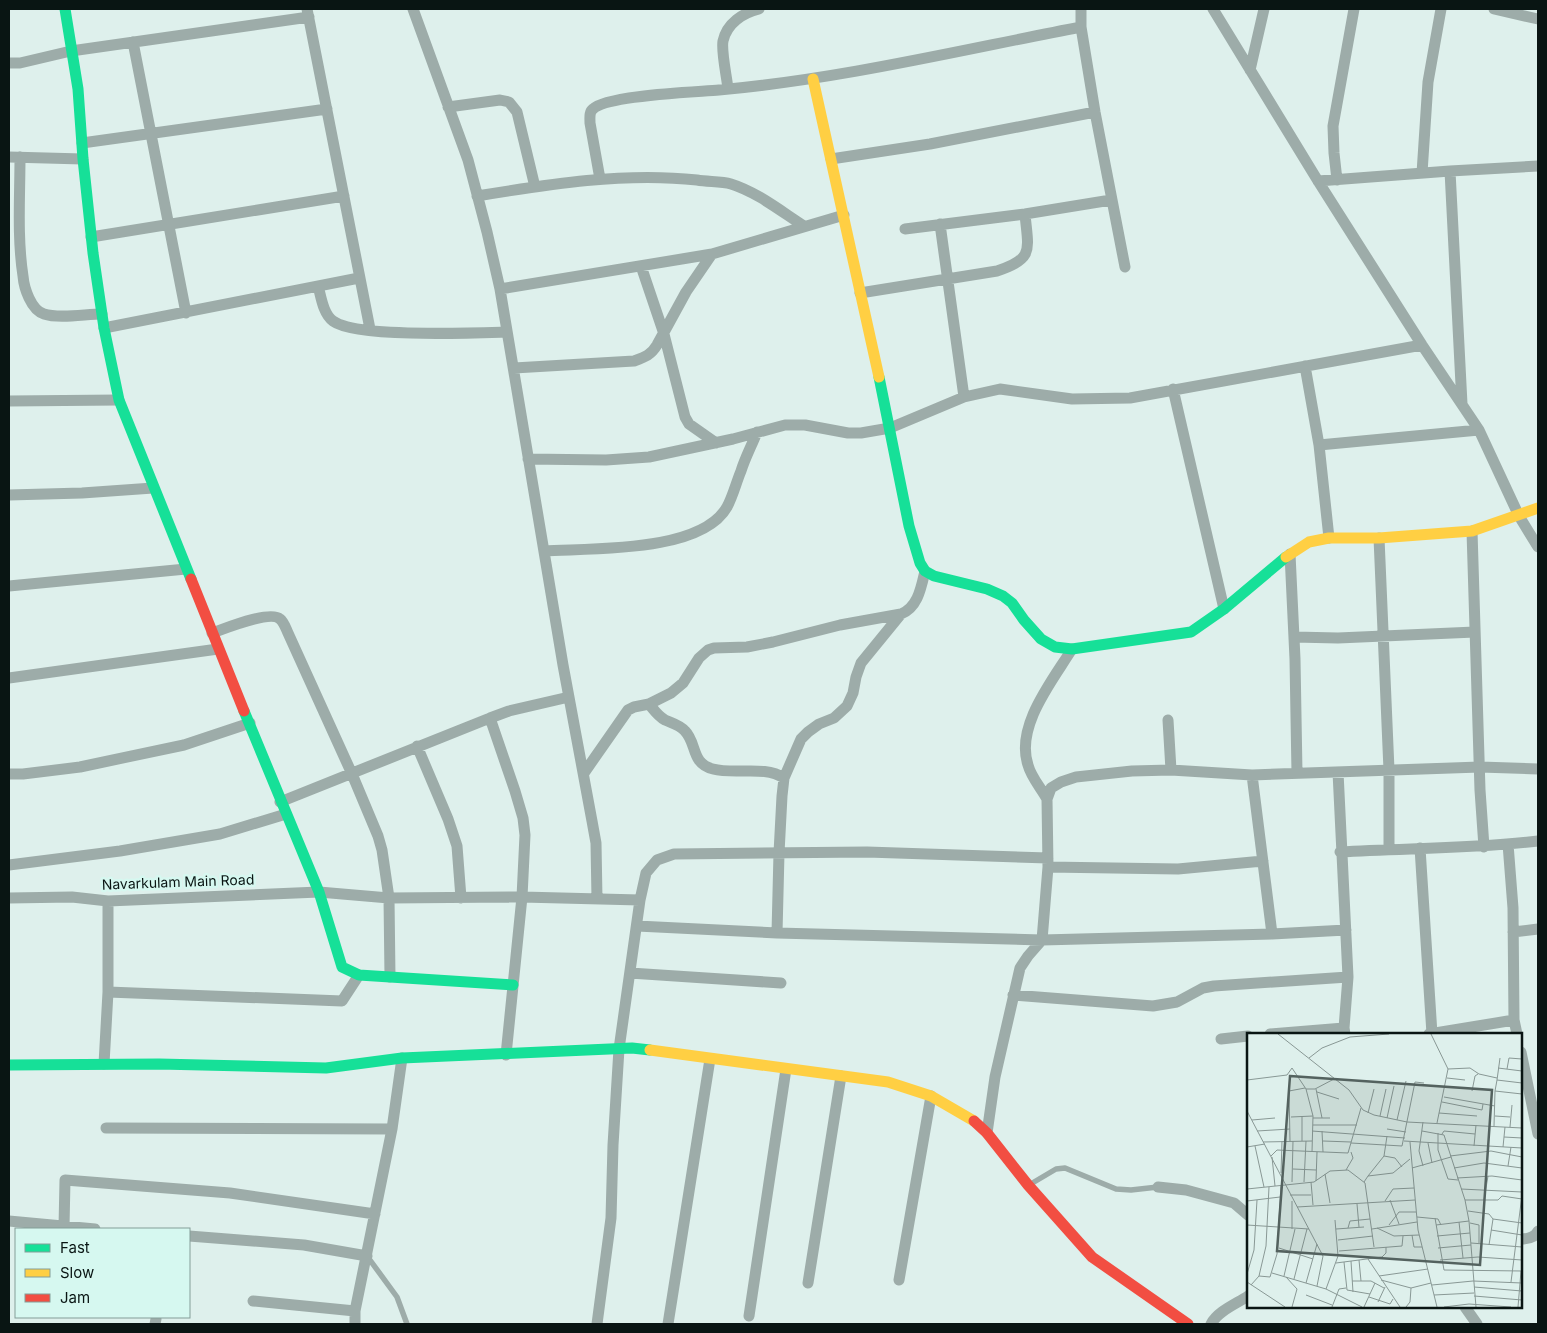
<svg xmlns="http://www.w3.org/2000/svg" width="1547" height="1333" viewBox="0 0 1547 1333" font-family="Inter,sans-serif">
  <style>
    .lines { fill: none; stroke-linecap: round; stroke-linejoin: round }
    .lane { stroke: #9daca9; stroke-width: 5.5 }
    .street { stroke: #9daca9; stroke-width: 11 }
    .fast { stroke: #16e098; stroke-width: 11 }
    .slow { stroke: #ffcf43; stroke-width: 11 }
    .jam { stroke: #f24e42; stroke-width: 11 }
    .labels { text-anchor: middle; stroke-width: 5; stroke-linejoin: round; paint-order: stroke }
    .street-label { font-size: 14px; fill: #091513; stroke: #d6f8f0 }
    .inset-road { fill: none; stroke: #899895; stroke-width: 1 }
    .view { fill: #54625f; fill-opacity: 0.15; stroke: #54625f; stroke-width: 2.5 }
    .inset-edge { fill: none; stroke: #091513; stroke-width: 2.5 }
  </style>
  <rect width="100%" height="100%" fill="#def0ec"/>
  <g class="lines">
    <path class="lane" d="M1029 1185 1056 1169 1065 1168 1116 1189 1131 1190 1158 1187
      M367 1256 397 1297 407 1324"/>
    <path class="street" d="M307 9 370 329
      M413 9 468 160 487 232 500 289 563 665 592 821 596 843 597 899
      M1081 9V27L1095 112 1125 267
      M1213 9 1318 181 1422 345 1479 430 1519 516 1538 547
      M1494 9 1538 19
      M133 42 186 313
      M9 63H20L71 51 309 17
      M1250 70 1264 9
      M728 89C727 78 721 51 723 41 727 23 743 13 759 9
      M448 107 500 100 509 102 517 112 535 187
      M82 143 327 109
      M9 157 83 159
      M20 157C20 196 17 237 23 276 24 288 31 310 44 314 59 319 86 314 102 314
      M831 159 930 144 1095 112
      M1450 171 1462 404
      M1422 173 1428 82 1441 9
      M600 179 590 123C590 118 589 112 593 109 606 95 697 92 719 90 841 79 961 50 1081 27
      M1337 180 1334 153 1333 126 1354 9
      M1318 181 1450 171 1538 166
      M477 196C550 184 624 172 697 180 708 182 721 181 731 184 757 192 782 212 804 226
      M940 224 964 397
      M905 229 1025 214 1111 200
      M91 237 344 196
      M641 266 664 334 685 417 689 424 716 443
      M318 286C321 296 323 314 333 321 356 338 475 333 507 332
      M500 289 712 254 844 215
      M860 293 997 271C1035 259 1028 249 1025 214
      M104 328 359 278
      M1305 366 1319 445 1329 538
      M514 368 634 361C645 357 651 355 657 345L686 292 712 254
      M1173 389 1224 609
      M9 401 119 400
      M1319 445 1479 430
      M528 459 606 460 649 457 733 439 785 425H805L848 433H861L890 428 964 397 1000 389 1072 399 1130 398 1422 345
      M9 495 82 493 153 488
      M1472 531 1480 790 1484 847
      M1379 538 1389 770V849
      M544 551C591 548 701 553 727 507 733 496 736 483 741 471 745 458 752 445 757 432
      M1290 554 1295 659 1297 773
      M9 586 186 569
      M212 633C224 629 270 610 280 619 284 622 286 629 288 633L352 774 378 836 382 850 389 898 390 977
      M1294 637 1338 638 1475 632
      M9 678 218 649
      M649 704C654 710 658 716 665 720 672 723 680 725 685 731 697 743 691 764 713 769 736 775 764 765 784 778
      M490 718 515 791 523 818 525 835 522 897 506 1055
      M1168 720 1171 770
      M417 746 448 819 457 846 461 898
      M1338 772 1348 977 1344 1028 1345 1034
      M584 773 628 710 634 707 649 704 671 693 683 683 699 658 708 650 714 648 747 647 773 642 840 625 901 614C918 607 921 588 925 571
      M9 774H23L80 767 184 745 250 723
      M1252 775 1272 934
      M1047 799C1041 788 1031 777 1028 765 1015 726 1053 680 1072 649
      M280 802 490 718 509 711 569 697
      M1508 844 1513 908 1514 1020 1517 1034
      M1420 848 1432 1034
      M1340 852C1406 848 1473 849 1538 841
      M9 865 120 851 220 834 286 814
      M1048 867 1178 869 1263 861
      M9 898 72 897 108 901 319 892 389 898 522 897 640 900
      M637 926 777 933 1042 940 1272 934 1346 930
      M1513 932 1538 929
      M777 933 779 853 782 796 784 778 801 739 808 732 819 724 834 718 847 706 853 693 856 677 861 663 901 614
      M630 973 781 983
      M108 992 342 1001 359 975
      M1013 995 1153 1006 1177 1002 1203 988 1214 986 1348 977
      M1270 1034 1344 1028
      M1429 1034 1514 1020
      M1221 1039 1248 1036
      M1521 1052 1538 1134
      M104 1064 108 992V901
      M106 1128 392 1129
      M987 1133 995 1077 1020 968 1028 956 1042 940 1048 867 1047 799 1051 788 1061 782 1076 777 1132 771 1171 770 1252 775 1480 767 1538 769
      M1158 1187 1186 1190 1234 1203 1248 1215
      M9 1221 95 1229
      M64 1227 65 1180 230 1193 375 1214
      M189 1236 304 1245 367 1256
      M1521 1239C1528 1239 1535 1238 1538 1231
      M899 1280 931 1096
      M808 1283 841 1076
      M253 1301 355 1311
      M1465 1307 1477 1324
      M749 1316 786 1069
      M155 1324 156 1319
      M355 1324V1311L392 1129 402 1058
      M597 1324 611 1218 613 1145 619 1049 640 900 646 873 657 860 674 854 867 852 1048 858
      M668 1324 710 1059
      M1211 1324C1218 1311 1236 1304 1248 1296"/>
    <path class="fast" d="M65 9 78 89 83 159 93 253 104 328 119 400 191 579
      M879 377 909 526 920 563 925 571 934 576 987 589 1003 596 1012 603 1024 620 1041 639 1055 647 1072 649 1191 632 1224 609 1286 557
      M244 711 319 892 342 967 359 975 513 985
      M9 1065 159 1064 326 1068 402 1058 632 1048 650 1050"/>
    <path class="slow" d="M813 79 879 377
      M1286 557 1309 542 1329 538H1379L1472 531 1538 508
      M650 1050 888 1082 931 1096 974 1121"/>
    <path class="jam" d="M191 579 244 711
      M974 1121 987 1133 1028 1185 1092 1257 1188 1324"/>
  </g>
  <g class="labels">
    <g class="street-label">
      <text transform="translate(178 882) rotate(-2)" y="5">Navarkulam Main Road</text>
    </g>
  </g>
  <g transform="translate(1247 1033)">
    <rect width="275" height="275" fill="#def0ec"/>
    <path class="inset-road" d="M31 1 102 57 116 77 127 82 160 89 275 95M184 1 201 36 223 35 232 41 250 45M62 25 75 15 103 4 142 1M253 25 250 47 275 50M251 35 275 38M260 36 262 25 275 26M200 45 218 47M0 47 40 42 45 35 59 56H68L87 46M250 47 248 58 275 61M59 56 66 83 65 119M69 56 75 85M225 58 228 43 231 41M70 59 92 66M197 64 248 73M195 69 235 77 236 71M0 78 76 223 70 253M121 80 127 56M192 80 230 83M133 83 139 56M248 83 263 84M44 84 66 83M66 85H83M140 85 147 53M5 87 28 85M150 87 159 48M190 90 201 36M66 92H110M247 93 248 58M263 94 265 72M140 96 159 99M10 98 43 96M65 98 158 105M75 98 76 119M175 98 197 102 218 167 222 188 229 274M191 100V117L201 146 211 147M195 101 197 98 228 101M257 104 275 105M43 108 42 58 58 55M55 108V83M76 108 104 109M157 108 275 115M16 109 65 108M163 109 171 197 190 274M104 110 155 113 168 49 177 50M181 110 185 130M8 113 17 154M227 113 229 92M0 114 18 111M256 114 258 94M24 123 30 117 101 120 114 75M137 123 148 125 155 134M203 123 244 118 275 124M25 124 28 153M176 133 172 118 176 89M261 133 264 114M165 135 204 124M207 135 237 130 275 135M46 136 69 137M99 137 106 125 104 119M34 140 35 108M78 141 83 170M121 143 137 123 140 103M210 145 245 143 275 147M69 148 70 119M45 149 46 108M57 149 59 108M64 149 66 172M117 149 121 143 146 140 163 126M0 156 67 149 83 138 101 137 118 150 127 214M214 156 275 159M43 162H64M143 167 152 191M218 167H251L255 163 275 166M237 167 241 143M0 168 33 164M138 168 146 156 167 155M110 171 112 194M50 174 168 167M221 178 242 181 246 186M170 184 191 186 194 192M188 185 197 237 275 238M246 186 275 190M212 189 216 225M223 190 232 192V210M0 192 62 196M142 192 152 179H169M189 192 222 188M101 195 103 188 123 186M130 195 147 203 172 202M45 196V168M89 196 117 194M125 196 170 189M244 197 275 202M165 202 167 214H175M190 203 223 200M91 207 126 203M224 210 275 214M242 212 246 186M32 215 66 226M191 215 224 212M92 218 155 213 156 203M121 226 153 274M112 227 114 248M193 227 231 224 275 227M104 228 106 259M97 229 100 257 123 261M89 230 135 224 139 220V214M25 240 79 256 115 274M0 241 7 217 10 167M12 243 23 244 30 221 34 152M37 243 48 196M132 243 181 236M39 244 50 256 45 274M47 246 60 196M134 247 164 255 184 250M105 248H124L137 255M0 249 38 274M264 249 275 162M59 250 70 211M4 252 12 243 19 213 22 154M185 252 226 248 275 250M227 254 275 258M79 256 91 223 88 187M59 262 85 272M187 262 227 260M227 263 275 267M122 264 143 271 146 266M131 269 138 254M85 274 92 256 99 255M117 274 128 250M159 274 163 269 164 255M197 274 222 271 264 274M271 274 274 238"/>
    <path class="view" d="M43 43 245 57 233 232 30 218Z"/>
    <rect width="275" height="275" class="inset-edge"/>
  </g>
  <rect width="1547" height="1333" fill="none" stroke="#091513" stroke-width="20"/>
  <rect x="15" y="1228" width="175" height="90" fill="#d6f8f0" stroke="#849d98"/>
  <rect x="25" y="1244" width="25" height="8" fill="#16e098" stroke="#849d98"/>
  <text x="60" y="1253" font-size="15" fill="#091513">Fast</text>
  <rect x="25" y="1269" width="25" height="8" fill="#ffcf43" stroke="#849d98"/>
  <text x="60" y="1278" font-size="15" fill="#091513">Slow</text>
  <rect x="25" y="1294" width="25" height="8" fill="#f24e42" stroke="#849d98"/>
  <text x="60" y="1303" font-size="15" fill="#091513">Jam</text>
</svg>
